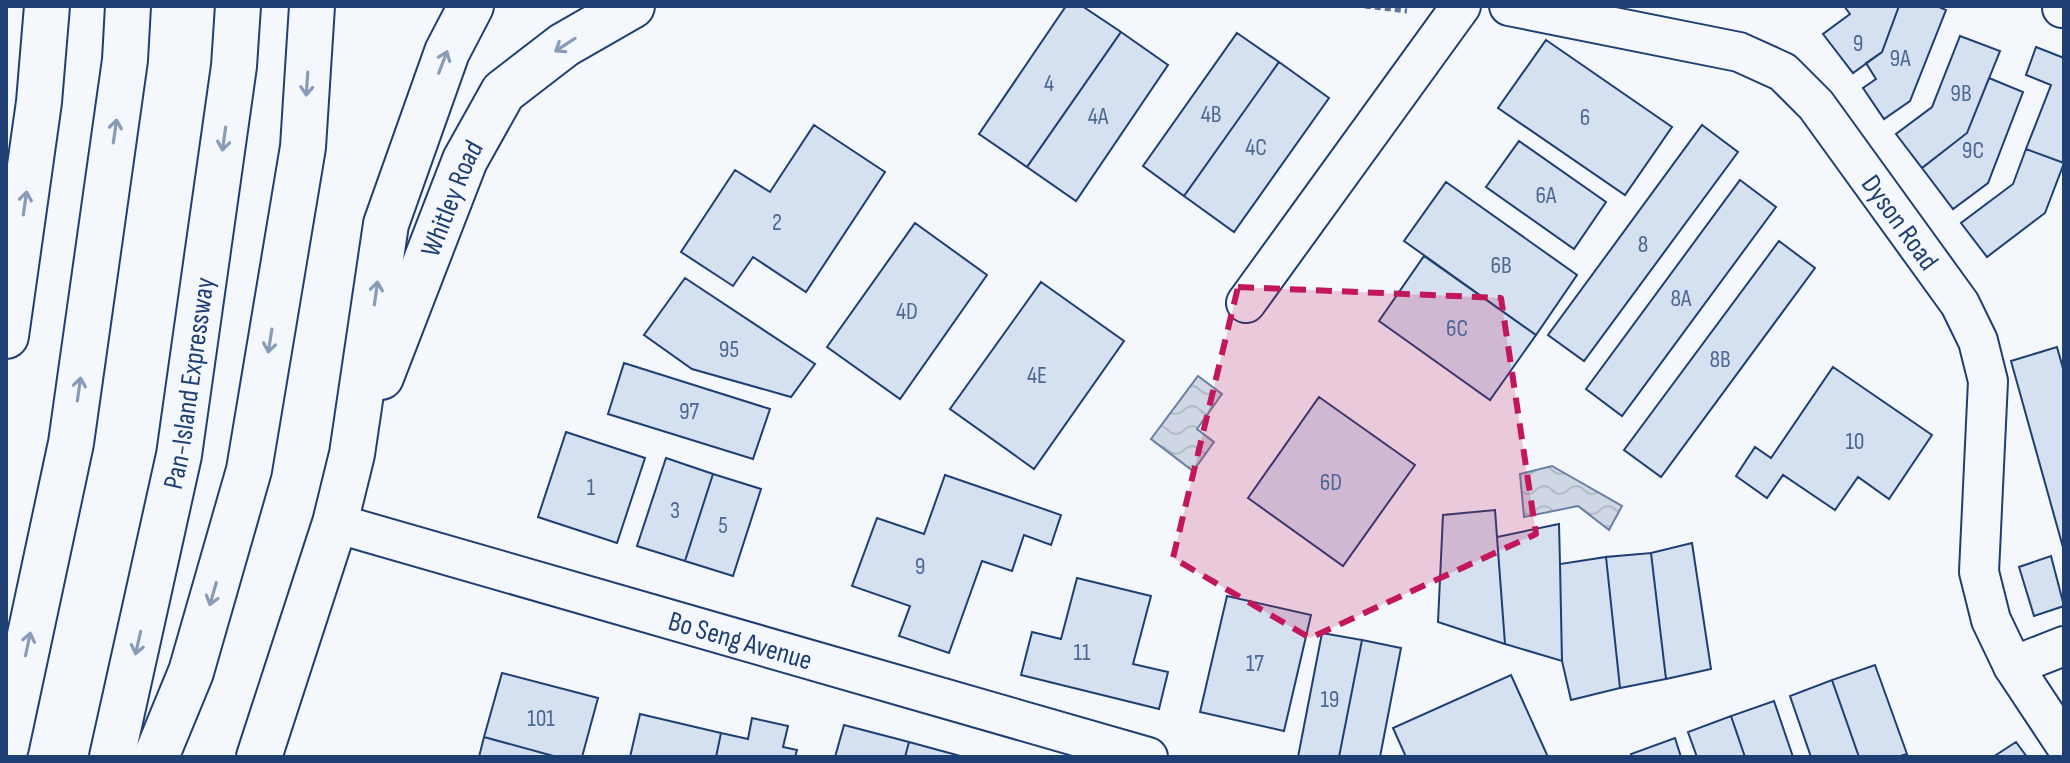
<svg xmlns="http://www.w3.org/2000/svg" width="2070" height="763" viewBox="0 0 2070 763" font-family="'Sofia Sans Condensed',sans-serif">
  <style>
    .water { fill: url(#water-waves); stroke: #687fa3; stroke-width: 2 }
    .building { fill: #d5e0f0; stroke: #1d3f73; stroke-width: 2 }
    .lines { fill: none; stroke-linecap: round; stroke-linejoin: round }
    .minor-casing { stroke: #1d3f73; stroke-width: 42 }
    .primary-casing { stroke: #1d3f73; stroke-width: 48 }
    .motorway-casing { stroke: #1d3f73; stroke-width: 48 }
    .path { stroke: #5e769c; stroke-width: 5; stroke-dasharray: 6 4; stroke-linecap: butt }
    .minor { stroke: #f4f7fb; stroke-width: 38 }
    .primary { stroke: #f4f7fb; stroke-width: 44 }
    .motorway { stroke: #f4f7fb; stroke-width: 44 }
    .oneway { stroke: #889bb7 }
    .marked { fill: #c2185b; fill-opacity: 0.2; stroke: #c2185b; stroke-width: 6; stroke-dasharray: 16 10; stroke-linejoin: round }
    .labels { text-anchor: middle; stroke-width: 6; stroke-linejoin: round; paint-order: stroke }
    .number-label { font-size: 24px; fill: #4b6792 }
    .street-label { font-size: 28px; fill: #1d3f73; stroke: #f4f7fb }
  </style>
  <defs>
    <pattern id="water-waves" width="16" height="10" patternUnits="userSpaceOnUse" patternTransform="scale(2)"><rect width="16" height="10" fill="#cfd7e4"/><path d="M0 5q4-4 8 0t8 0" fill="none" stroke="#b1bac7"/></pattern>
  </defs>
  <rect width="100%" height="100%" fill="#f4f7fb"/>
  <path class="water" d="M1198 376 1222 394 1197 429 1214 442 1193 471 1151 439Z
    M1552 466 1622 506 1609 530 1578 506 1524 517 1520 474Z"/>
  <path class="building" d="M1066 6H1082L1121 32 1027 167 979 134Z
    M1844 6H1899L1882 52 1853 73 1823 34 1850 14Z
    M1899 6H1937L1946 10 1910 101 1884 119 1863 88 1876 79 1866 63 1882 52Z
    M1121 32 1168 65 1076 201 1027 167Z
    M1237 33 1279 62 1184 196 1143 166Z
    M1960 36 2000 51 1967 133 1922 168 1896 134 1932 107Z
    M1546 40 1672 127 1625 195 1498 108Z
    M2036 47 2064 58V163L2026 149 2051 85 2026 75Z
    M1279 62 1329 98 1234 232 1184 196Z
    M1989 78 2023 92 1988 183 1953 209 1922 168 1967 133Z
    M814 125 885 172 806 292 753 257 733 286 681 252 735 170 770 192Z
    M1702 125 1738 152 1584 361 1548 335Z
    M1519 141 1606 202 1574 249 1486 187Z
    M2026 149 2064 163 2045 213 1987 257 1961 223 2013 184Z
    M1740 180 1776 207 1622 416 1586 389Z
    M1446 182 1577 275 1536 335 1404 241Z
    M915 223 987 275 900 399 827 347Z
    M1779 241 1815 268 1661 477 1624 450Z
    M1424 256 1536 335 1490 400 1379 321Z
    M685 278 815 364 791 397 692 369 644 335Z
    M1041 282 1124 341 1034 469 950 409Z
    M2057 347 2064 372V551L2011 361Z
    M624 363 770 409 753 459 608 414Z
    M1833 367 1932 435 1889 499 1858 477 1835 510 1783 475 1767 498 1736 476 1755 447 1771 458Z
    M1319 397 1415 465 1343 566 1248 498Z
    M566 432 645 458 617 543 538 517Z
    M666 458 713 474 685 561 637 546Z
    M713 474 761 489 733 576 685 561Z
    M945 475 1061 515 1051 545 1024 535 1012 571 982 561 949 653 899 636 910 606 852 586 877 518 924 534Z
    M1495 510 1497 537 1505 644 1438 622 1443 515Z
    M1559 524 1560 564 1562 661 1505 644 1497 537Z
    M1692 543 1711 669 1666 679 1651 553Z
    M1651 553 1666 679 1620 688 1606 557Z
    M2051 556 2064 606 2034 616 2019 567Z
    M1606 557 1620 688 1571 700 1562 661 1560 564Z
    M1077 578 1151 596 1133 664 1168 672 1159 709 1021 675 1032 632 1061 639Z
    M1227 596 1311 615 1284 731 1200 712Z
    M1322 633 1362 640 1339 757H1298Z
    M1362 640 1401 648 1380 757H1339Z
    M1875 665 1907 754 1897 757H1859L1832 680Z
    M502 673 598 698 582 757H557L484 737Z
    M1511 675 1548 757H1406L1393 728Z
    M1832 680 1859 757H1811L1790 696Z
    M1774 701 1793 757H1745L1731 716Z
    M640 714 721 733 716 757H630Z
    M1731 716 1745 757H1697L1688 732Z
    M752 718 788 726 783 747 797 750 795 757H716L721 733 748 739Z
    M844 725 909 742 905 757H835Z
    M484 737 557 757H479Z
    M1675 738 1681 757H1632L1631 754Z
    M909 742 964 757H905Z
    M2016 742 2027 757H1993Z"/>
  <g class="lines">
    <g class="minor-casing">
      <g id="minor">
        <path id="s1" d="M1509 6 1739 52 1783 72 1816 105 1960 304 1978 341 1988 381 1979 572 1991 620 2013 666 2064 743"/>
        <path d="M2062 8 2063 6"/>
        <path d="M1246 303 1461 6"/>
        <path id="s2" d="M335 523 1148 757"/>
        <path d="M2013 666 2064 646"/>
      </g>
    </g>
    <g class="primary-casing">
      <g id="primary">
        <path id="s3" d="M381 377 465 160 503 92 564 45 632 6"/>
        <path d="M259 757 335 523 352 454 386 224 447 52 471 6"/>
      </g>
    </g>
    <g class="motorway-casing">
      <g id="motorway">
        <path d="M6 336 39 102 47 6"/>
        <path d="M6 747 71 443 125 60 128 6"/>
        <path id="s4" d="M112 757 179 455 234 66 238 6"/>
        <path d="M156 757 191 672 249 470 303 147 312 6"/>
      </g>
    </g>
    <path class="path" d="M1365 6 1407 11"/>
    <use href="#minor" class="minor"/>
    <use href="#primary" class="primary"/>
    <use href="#motorway" class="motorway"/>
  </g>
  <defs><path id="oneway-shaft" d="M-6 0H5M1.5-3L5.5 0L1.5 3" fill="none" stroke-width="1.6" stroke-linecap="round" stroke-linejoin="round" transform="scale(2)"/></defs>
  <g class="oneway">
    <use href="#oneway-shaft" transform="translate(565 45) rotate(147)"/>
    <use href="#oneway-shaft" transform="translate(443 62) rotate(-69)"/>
    <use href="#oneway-shaft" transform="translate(307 84) rotate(94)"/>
    <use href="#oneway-shaft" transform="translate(115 131) rotate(-82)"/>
    <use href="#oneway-shaft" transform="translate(224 139) rotate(98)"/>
    <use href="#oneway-shaft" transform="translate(25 203) rotate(-82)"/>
    <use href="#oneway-shaft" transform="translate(376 293) rotate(-82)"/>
    <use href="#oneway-shaft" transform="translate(270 341) rotate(99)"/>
    <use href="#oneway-shaft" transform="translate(79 389) rotate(-82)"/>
    <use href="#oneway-shaft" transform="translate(213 594) rotate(106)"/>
    <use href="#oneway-shaft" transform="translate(138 643) rotate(103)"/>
    <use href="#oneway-shaft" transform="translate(28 644) rotate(-78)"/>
  </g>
  <path class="marked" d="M1238 287 1501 298 1536 534 1310 638 1173 558Z"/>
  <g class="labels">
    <g class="number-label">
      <text x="1858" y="51">9</text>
      <text x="1900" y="66">9A</text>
      <text x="1049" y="91">4</text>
      <text x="1961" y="101">9B</text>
      <text x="1211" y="122">4B</text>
      <text x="1098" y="124">4A</text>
      <text x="1585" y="125">6</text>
      <text x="1256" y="155">4C</text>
      <text x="1973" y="158">9C</text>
      <text x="1546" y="203">6A</text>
      <text x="777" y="230">2</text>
      <text x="1643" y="252">8</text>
      <text x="1501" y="273">6B</text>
      <text x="1681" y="306">8A</text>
      <text x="907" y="319">4D</text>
      <text x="1457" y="336">6C</text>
      <text x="729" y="357">95</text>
      <text x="1720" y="367">8B</text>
      <text x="1037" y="383">4E</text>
      <text x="689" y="419">97</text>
      <text x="1855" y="449">10</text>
      <text x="1331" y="490">6D</text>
      <text x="591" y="495">1</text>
      <text x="675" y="518">3</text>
      <text x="723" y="533">5</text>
      <text x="920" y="574">9</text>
      <text x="1082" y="660">11</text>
      <text x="1255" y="671">17</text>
      <text x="1330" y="707">19</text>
      <text x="541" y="726">101</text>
    </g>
    <g class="street-label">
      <text dy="10" stroke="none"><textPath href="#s3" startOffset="192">Whitley Road</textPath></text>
      <text dy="10" stroke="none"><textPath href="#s1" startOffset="474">Dyson Road</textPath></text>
      <text dy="10" stroke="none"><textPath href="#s4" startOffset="382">Pan-Island Expressway</textPath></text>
      <text dy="10" stroke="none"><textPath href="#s2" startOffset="422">Bo Seng Avenue</textPath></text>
    </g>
  </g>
  <rect width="2070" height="763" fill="none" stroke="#1d3f73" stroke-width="16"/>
</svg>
